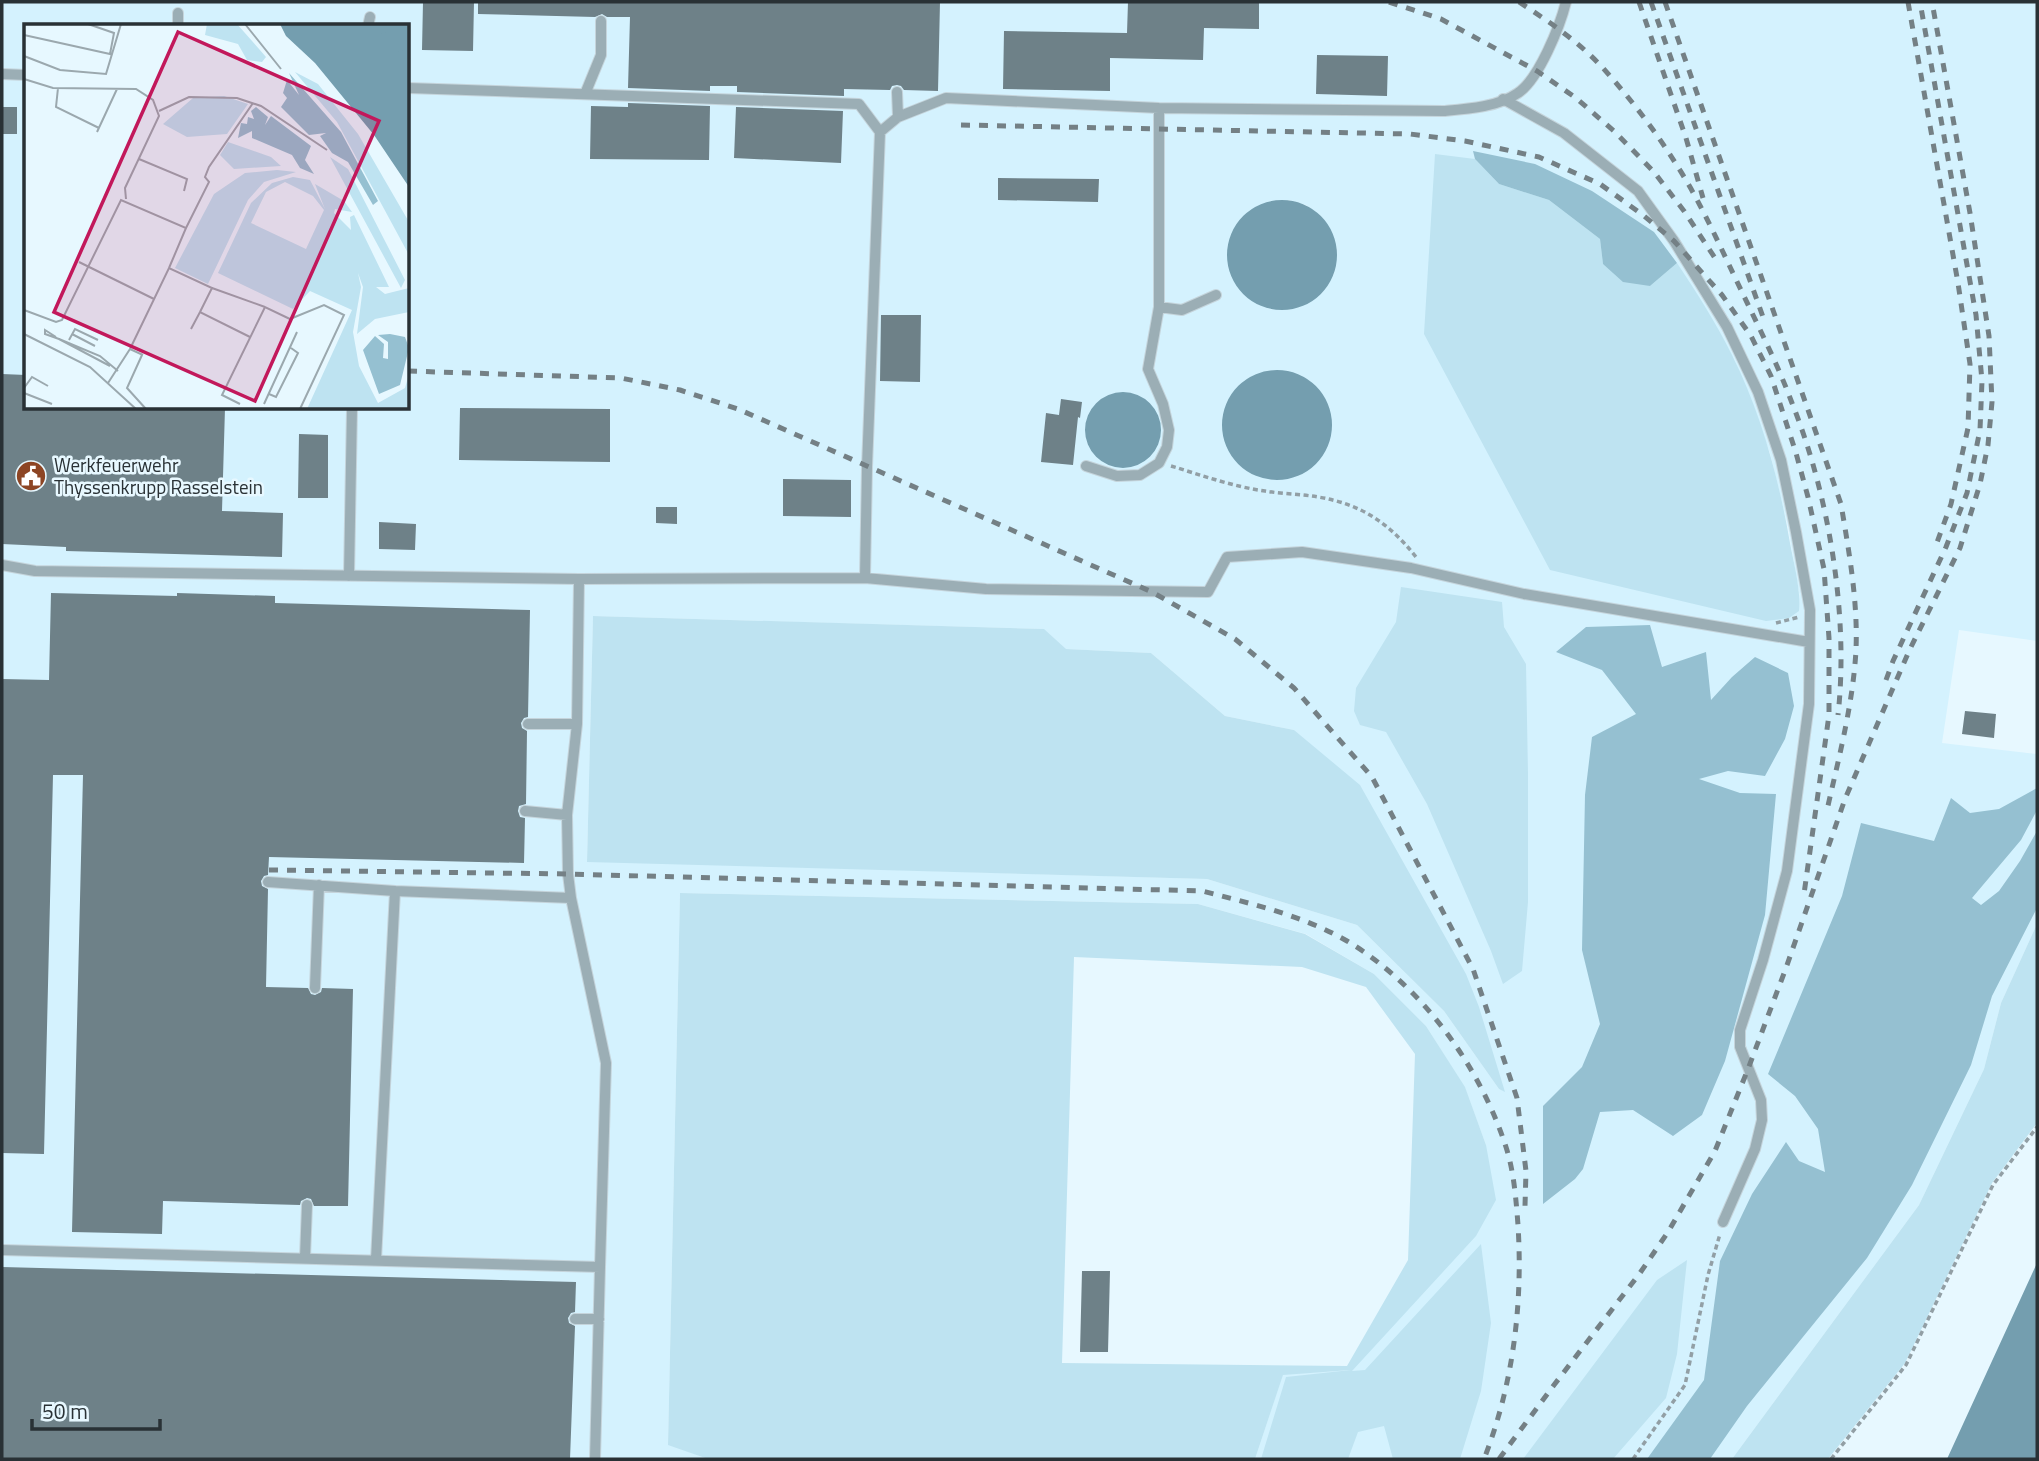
<svg xmlns="http://www.w3.org/2000/svg" width="2039" height="1461" viewBox="0 0 2039 1461" font-family="'Titillium Web',sans-serif">
  <style>
    .built { fill: #d4f2fe; fill-rule: evenodd }
    .green { fill: #bee3f1; fill-rule: evenodd }
    .forest { fill: #95c0d1 }
    .water { fill: #749eaf }
    .building { fill: #6e8188 }
    .lines { fill: none; stroke-linecap: round; stroke-linejoin: round }
    .service-casing { stroke: #c5d4db; stroke-width: 12 }
    .path { stroke: #929fa5; stroke-width: 3.5; stroke-dasharray: 5 3.5; stroke-linecap: butt }
    .service { stroke: #9baeb5; stroke-width: 10 }
    .rail { stroke: #748085; stroke-width: 5; stroke-dasharray: 9 9; stroke-linecap: butt }
    .labels { text-anchor: middle; stroke-width: 5; stroke-linejoin: round; paint-order: stroke }
    .poi-label { font-size: 19px; fill: #293135; stroke: #e7f8ff; text-anchor: start }
    .inset-river { fill: none; stroke: #749eaf; stroke-width: 3.5 }
    .inset-road { fill: none; stroke: #9ba8ae; stroke-width: 2 }
    .view { fill: #c2185b; fill-opacity: 0.15; stroke: #c2185b; stroke-width: 3.5 }
    .inset-edge { fill: none; stroke: #293135; stroke-width: 3.5 }
  </style>
  <rect width="100%" height="100%" fill="#e7f8ff"/>
  <path class="built" d="M2 2H2037V641L1959 630 1942 743 2037 754V924L2001 1003 1984 1069 1919 1205 1732 1459H1255L1283 1374 1352 1370 1486 1145 1465 1088 1426 1026 1374 974 1306 934 1198 904 680 893 668 1444 708 1459H2ZM26 26H408V408H26ZM1288 200 1306 205 1321 216 1337 249 1334 274 1321 294ZM1733 356 1770 453 1788 527 1800 598ZM593 616 1043 629 1065 649 1151 653 1225 716 1294 730 1504 1091 1499 1089 1444 1011 1357 925 1207 879 587 861Z"/>
  <path class="green" d="M1435 154 1475 159 1499 184 1549 200 1600 239 1603 264 1650 286 1677 263C1697 293 1716 323 1732 355 1761 413 1779 479 1790 543 1794 565 1801 589 1799 611L1789 618 1766 621 1550 570 1424 334Z
    M1401 587 1502 602 1504 627 1526 664 1528 774V902L1522 971 1503 984 1491 951 1427 804 1386 732 1360 725 1354 711 1356 688 1396 622Z
    M593 616 1044 629 1066 649 1151 653 1225 716 1294 730 1360 785 1466 974 1479 1007 1505 1092 1499 1089 1444 1011 1357 925 1207 879 587 862Z
    M680 893 1198 904 1305 934 1374 974 1426 1026 1465 1087 1486 1145 1496 1200 1476 1236 1352 1371 1365 1370 1481 1244 1491 1323 1481 1391 1460 1459H1393L1384 1426 1358 1432 1348 1459H1261L1286 1377 1351 1370 1283 1375 1255 1459H708L668 1445ZM1074 957 1302 967 1366 987 1415 1054 1408 1260 1347 1366 1062 1363Z
    M2037 924V1123L1992 1183 1905 1363 1828 1459H1732L1919 1205 1984 1069 2001 1003Z
    M1687 1260 1677 1354 1666 1398 1613 1459H1523L1657 1280Z"/>
  <path class="forest" d="M1473 151 1535 164 1592 191 1654 232 1677 263 1650 286 1623 282 1603 264 1600 239 1549 200 1499 184 1475 159Z
    M1650 625 1662 667 1706 652 1711 700 1732 677 1755 657 1788 673 1794 706 1785 739 1765 776 1728 771 1699 779 1740 793 1776 794 1765 915 1725 1061 1702 1115 1673 1136 1633 1110 1600 1112 1583 1169 1575 1179 1543 1204V1106L1582 1067 1600 1024 1582 950 1585 795 1592 737 1636 714 1602 670 1556 652 1586 627Z
    M2037 788 2036 812 2021 840 1972 898 1981 905 1999 891 2020 861 2037 831V908L1992 996 1971 1065 1912 1185 1867 1258 1747 1406 1710 1459H1647L1704 1380 1720 1261 1752 1194 1786 1142 1799 1161 1825 1172 1818 1129 1795 1096 1768 1074 1842 896 1861 823 1934 841 1951 798 1970 813 1999 809Z"/>
  <path class="water" d="M1227 255a55 55 0 1 1 110 0a55 55 0 1 1-110 0Z
    M1222 425a55 55 0 1 1 110 0a55 55 0 1 1-110 0Z
    M1085 430a38 38 0 1 1 76 0a38 38 0 1 1-76 0Z
    M2037 1263V1459H1947Z"/>
  <path class="building" d="M423 2H474L473 51 422 50Z
    M478 2H940L938 91 904 90 901 86 897 85 892 86 890 90 844 89V96L737 92V86H710V91L628 88 630 17H607L602 14 595 17 478 14Z
    M1128 2H1259V29L1204 28 1203 60 1110 58V91L1003 89 1004 31 1127 33Z
    M1317 55 1388 56 1387 96 1316 94Z
    M628 103 710 106 709 160 590 159 591 106 628 107Z
    M2 107H17V134H2Z
    M736 107 843 111 841 163 734 158Z
    M998 178 1099 179 1098 202 998 200Z
    M881 315H921L920 382 880 381Z
    M2 374 26 375V408H225L222 511 283 513 282 557 66 551V547L2 544Z
    M1061 399 1082 402 1080 418 1078 417 1073 465 1041 462 1046 413 1059 415Z
    M460 408 610 409V462L459 460Z
    M299 434 328 435V498H298Z
    M783 479 851 480V517L783 516Z
    M656 507H677V524L656 523Z
    M379 522 416 524 415 550 379 549Z
    M51 593 177 596V593L275 596V603L530 610 528 717 524 718 521 723 522 728 527 731 526 804 519 806 518 811 520 817 525 818 524 863 269 857 268 875 264 876 261 881 262 886 268 889 266 987 308 988 311 994 315 995 321 992 322 988 353 989 348 1206H314L311 1199 307 1198 301 1201 300 1205 163 1201 162 1234 72 1232 83 775H53L44 1154 2 1153V679L49 680Z
    M1965 711 1996 714 1994 738 1962 734Z
    M2 1267 576 1282 575 1312 571 1313 568 1318 569 1323 575 1326 570 1459H2Z
    M1082 1271H1110L1108 1352H1080Z"/>
  <g class="lines">
    <g class="service-casing">
      <path id="service" d="M178 26V13
        M368 26 370 17
        M2 74 26 75
        M408 88 859 104 880 132 867 467 865 578 579 579
        M897 92 898 117
        M585 94 601 55V21
        M1503 99 1564 133 1638 191 1674 241 1727 327 1758 392 1781 460 1796 532 1810 610 1809 704 1787 871 1763 960 1740 1030V1047L1761 1100 1762 1120 1755 1149 1723 1222
        M880 132 898 117 946 98 1159 108 1444 111C1468 109 1498 107 1518 93 1539 79 1560 26 1566 2
        M1159 307 1182 310 1216 295
        M1086 466 1117 476 1140 475 1159 463 1167 447 1169 430 1163 404 1148 369 1159 307V108
        M2 565 35 571 579 579 577 724 567 815 568 874 571 898 395 891
        M349 576 352 408
        M865 578 986 589 1208 592 1227 557 1302 552 1411 568 1524 594 1809 642
        M528 724H577
        M525 811 567 815
        M268 882 395 891 376 1260
        M571 898 606 1063 600 1267
        M315 988 319 885
        M2 1250 600 1267 595 1459
        M305 1258 307 1205
        M575 1319H599"/>
    </g>
    <path class="path" d="M1171 466C1201 475 1234 487 1265 491 1282 494 1301 494 1318 497 1361 504 1389 523 1416 557
      M1776 623 1799 617
      M1633 1459 1685 1385 1708 1275 1720 1234
      M1831 1459 1906 1365 1993 1185 2037 1127"/>
    <use href="#service" class="service"/>
    <path class="rail" d="M1389 2 1441 19 1537 71 1576 98 1615 132 1654 172 1684 211 1719 264
      M1519 2C1548 21 1578 41 1602 67 1629 97 1655 130 1676 164 1702 204 1721 249 1742 292 1759 328 1778 365 1792 403 1829 495 1849 616 1838 715
      M1639 2 1686 138 1703 198
      M1651 2 1763 317
      M1665 2 1841 504C1849 552 1858 601 1856 650 1853 704 1839 757 1827 810
      M1908 2 1958 283 1970 364 1968 428 1951 504 1935 548
      M961 125 1410 134 1465 141 1539 157 1600 184 1643 215 1674 241 1722 295 1751 336 1771 376 1796 453 1808 497 1824 569 1829 638V715L1804 894
      M408 371 621 378 680 390 738 409 1152 592 1235 639 1294 688 1372 777 1473 969 1517 1098 1526 1171 1525 1206
      M1886 680 1893 661 1946 547 1967 493 1980 430 1982 381 1976 315 1920 2
      M269 870 568 874 1202 891C1252 904 1302 915 1347 941 1421 985 1480 1066 1506 1147 1514 1172 1516 1199 1518 1225 1523 1305 1513 1385 1484 1459
      M1499 1459 1554 1385 1640 1273 1668 1232 1715 1151 1748 1069 1786 968 1845 799 1909 651 1960 548 1980 484 1988 445 1992 402 1989 336 1970 213 1932 2"/>
  </g>
  <defs>
    <g id="civic-disc" transform="scale(1.575)"><circle r="9.5" fill="#8d4524" stroke="#e7f8ff"/><path d="M-.6-6.5H3V-4.5H.6V-3L4-1V1h2V6H-6V1h2V-1L-.6-3ZM-1.2 2.5V6h2.4V2.5Z" fill="#fff"/></g>
  </defs>
  <g fill-rule="evenodd">
    <use href="#civic-disc" x="31" y="476"/>
  </g>
  <g class="labels">
    <g class="poi-label">
      <text x="54" y="472">Werkfeuerwehr<tspan x="54" dy="22">Thyssenkrupp Rasselstein</tspan></text>
    </g>
  </g>
  <g transform="translate(24 24)">
    <rect width="385" height="385" fill="#e7f8ff"/>
    <path d="M183 0H213L242 33 238 38 223 36 214 20 181 11ZM271 48 294 60 334 110 385 198V231L313 98ZM200 72 224 80 203 110 163 113 139 100 169 74ZM204 118 247 133 257 142 210 145 196 131ZM306 133 324 145 381 256 377 264ZM253 146 272 148 240 158 224 176 184 260 151 244 190 170 221 149ZM269 153 286 156 301 185 291 160 320 177 328 188 311 185 310 189 327 206 326 193 330 191 365 263H352L361 270 385 264V288L351 295 333 310 339 263 334 249 337 263 329 308 335 342 354 379 381 364 385 350V385H283L328 286 286 267 269 285 194 249 227 179 248 159ZM261 158 289 172 300 186 282 225 227 199 242 168Z" fill="#bee3f1" fill-rule="evenodd"/>
    <path d="M265 49 317 108 354 177 349 181 324 138 308 129 296 112 302 109 285 111 257 83 263 74 259 69 263 56 275 71ZM232 83 244 93 241 101 247 92 287 122 281 136 290 150 276 144 268 131 228 114V107L214 114 217 99 223 100 224 93 230 95 227 87ZM366 310 381 313 385 324 376 361 355 370 339 326 351 312 360 320 359 334 364 335V318L354 311Z" fill="#95c0d1"/>
    <path d="M256 0H385V163L350 111 291 39 262 12Z" fill="#749eaf"/>
    <path class="inset-river" d="M351 0 385 36"/>
    <path class="inset-road" d="M221 0 257 45M0 11 86 30 90 9 64 0M0 32 36 46 82 50 97 0M0 55 29 64 112 65 129 76 135 92 101 164 102 175M34 64 32 83 75 104M135 87 165 73 213 74 237 82 303 126M73 108 93 65M115 135 163 155 160 167M162 204 185 158 181 153 185 143 229 79M55 238 130 275M188 264 241 283M0 286 32 298 38 296 97 176 162 204 145 244M266 295 300 281 320 291 276 385M167 305 176 288 226 313M0 310 66 343 112 385M48 310 71 322M32 313 21 306V310L35 315M45 316 51 305 74 316M106 325 145 244 188 264 176 288M118 331 103 364 122 385M86 342 35 315 76 332 94 347M84 359 106 325 119 331M0 364 8 353 24 362M0 369 28 380M245 370 252 373 274 329 267 324M216 380 198 371 241 283 268 296M240 380 273 308"/>
    <path class="view" d="M154 8 355 97 231 377 30 288Z"/>
    <rect width="385" height="385" class="inset-edge"/>
  </g>
  <rect width="2039" height="1461" fill="none" stroke="#293135" stroke-width="7"/>
  <path d="M32 1419v10h128v-10" fill="none" stroke="#293135" stroke-width="3.5"/>
  <text x="42" y="1419" font-size="21" fill="#293135" stroke="#e7f8ff" stroke-width="5" paint-order="stroke">50 m</text>
</svg>
